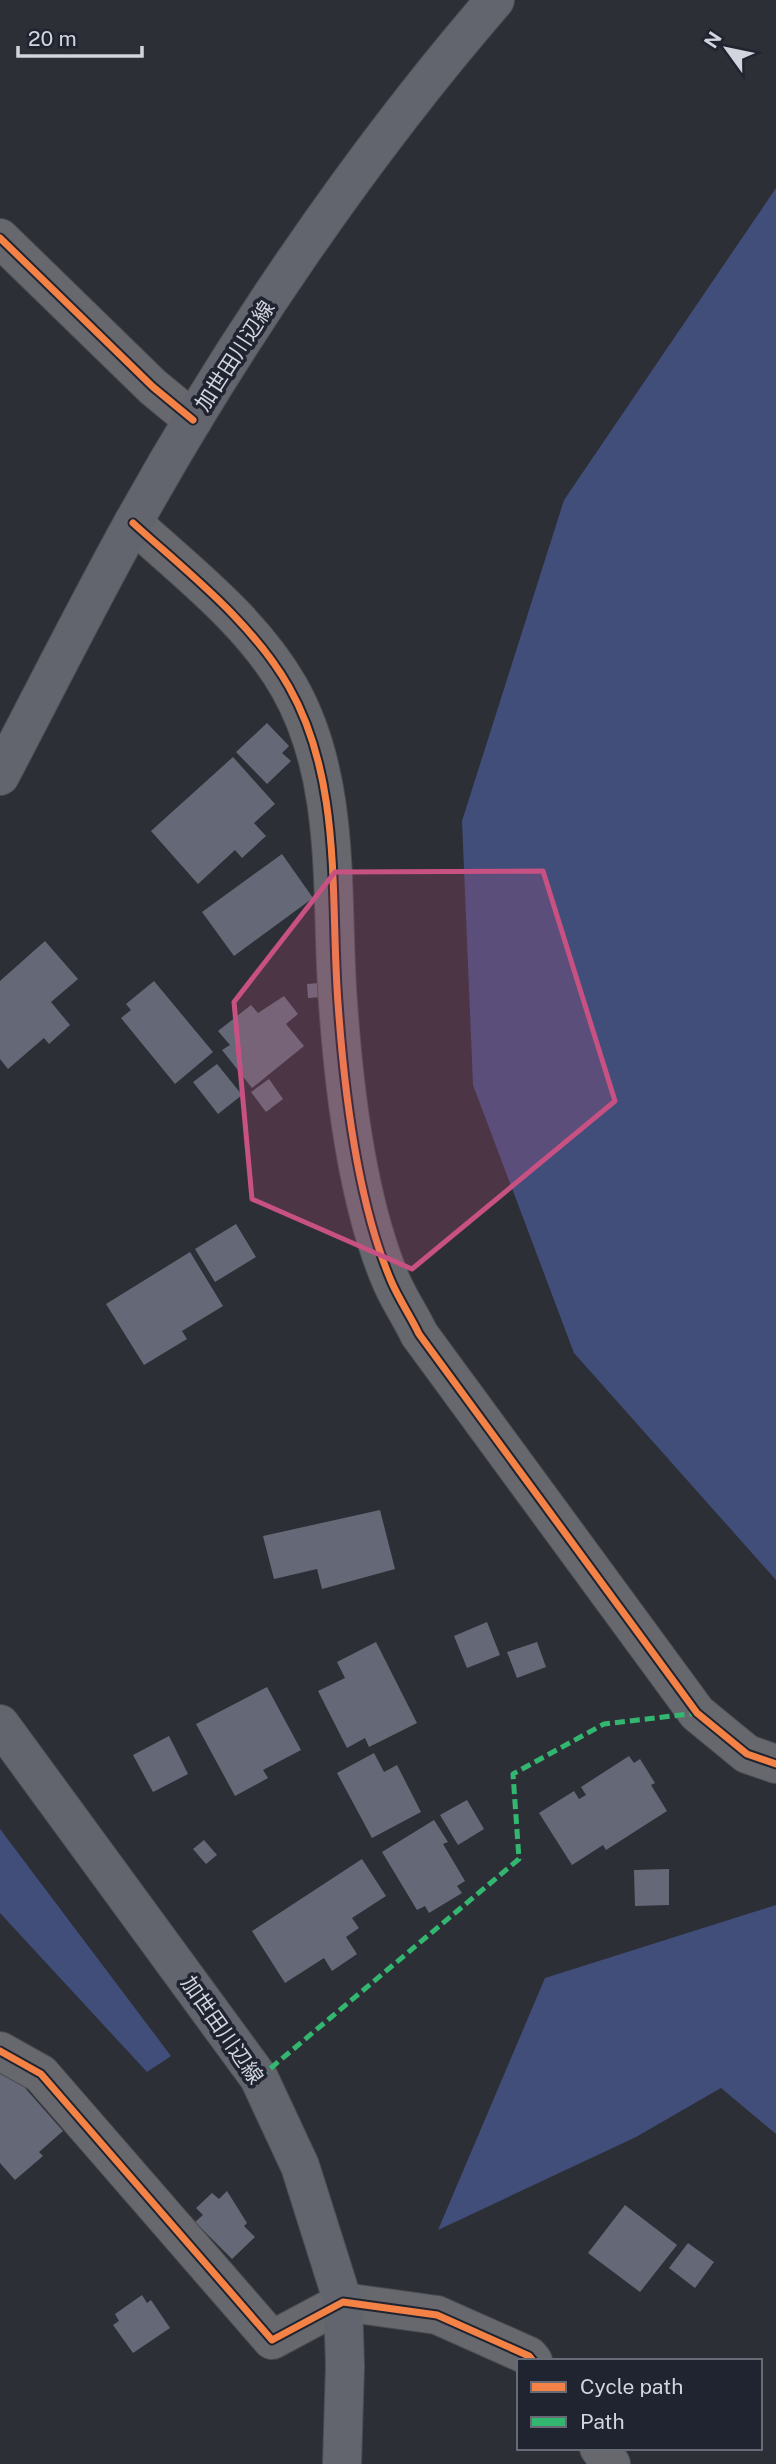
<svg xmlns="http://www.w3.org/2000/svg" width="776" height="2464" viewBox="0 0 776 2464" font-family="'Public Sans','Noto Sans JP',sans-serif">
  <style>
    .forest { fill: #404e79 }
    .building { fill: #656977 }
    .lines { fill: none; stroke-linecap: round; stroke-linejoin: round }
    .minor-casing { stroke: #4b4d53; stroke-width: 40 }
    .major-casing { stroke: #4b4d53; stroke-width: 40 }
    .minor { stroke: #67686e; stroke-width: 38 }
    .major { stroke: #62656d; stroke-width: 38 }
    .quiet { stroke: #33b770; stroke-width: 5; stroke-dasharray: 10 5; stroke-linecap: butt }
    .cycleway-casing { stroke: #202430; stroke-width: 11 }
    .cycleway { stroke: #f48246; stroke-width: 7 }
    .marked { fill: #c75182; fill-opacity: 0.2; stroke: #c75182; stroke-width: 5; stroke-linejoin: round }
    .labels { text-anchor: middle; stroke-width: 7; stroke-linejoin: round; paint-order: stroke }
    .street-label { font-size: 21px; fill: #d2d5dd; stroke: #202430 }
  </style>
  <rect width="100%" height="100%" fill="#2d2f36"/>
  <path class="forest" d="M776 188V1580L574 1353 473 1085 462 821 564 500Z
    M0 1829 171 2056 147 2072 0 1913Z
    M776 1905V2134L721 2088 636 2137 438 2230 545 1978Z"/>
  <path class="building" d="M267 723 289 746 282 753 291 761 267 784 236 752Z
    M233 757 275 804 254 823 266 836 242 858 235 850 198 884 151 831Z
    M282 854 313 898 234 956 202 912Z
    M45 941 78 979 51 1002 70 1025 49 1044 44 1038 8 1069 0 1059V981Z
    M154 981 213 1052 175 1084 121 1018 131 1010 126 1004Z
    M318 983 320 997 308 998 307 984Z
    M284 996 298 1014 286 1024 304 1046 252 1088 222 1050 230 1045 218 1031 251 1005 258 1013Z
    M217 1064 242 1095 218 1114 193 1082Z
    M269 1079 283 1099 266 1112 251 1092Z
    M236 1224 256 1257 215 1282 195 1249Z
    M190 1252 223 1306 182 1331 187 1339 144 1365 106 1304Z
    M380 1510 395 1569 322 1589 317 1569 274 1579 263 1536Z
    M487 1622 500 1655 467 1668 454 1636Z
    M376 1642 417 1723 369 1747 365 1738 347 1748 318 1691 345 1678 337 1662Z
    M537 1642 546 1667 517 1678 507 1652Z
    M267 1687 301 1750 263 1770 268 1778 235 1796 196 1724Z
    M169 1736 188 1774 153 1792 133 1755Z
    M374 1753 384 1772 397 1765 421 1812 372 1838 337 1773Z
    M629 1756 634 1763 640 1759 655 1783 651 1785 667 1811 606 1850 603 1845 572 1865 539 1813 574 1791 579 1799 586 1795 581 1787Z
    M467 1800 484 1829 458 1845 440 1815Z
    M434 1820 448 1842 443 1844 465 1881 457 1886 462 1893 429 1913 425 1906 417 1910 382 1852Z
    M204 1840 217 1855 206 1864 193 1849Z
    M362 1859 386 1896 352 1918 359 1928 346 1937 357 1954 332 1971 324 1958 285 1983 252 1931Z
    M669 1869V1905L635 1906 634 1870Z
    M0 2065 11 2072 63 2131 39 2152 43 2156 15 2180 0 2163Z
    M227 2191 247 2223 244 2226 255 2237 232 2259 195 2222 203 2215 196 2208 212 2193 219 2199Z
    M625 2205 677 2245 640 2292 588 2253Z
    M688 2243 714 2262 695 2288 669 2268Z
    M142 2295 147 2303 151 2300 170 2328 133 2353 113 2325 119 2321 115 2314Z"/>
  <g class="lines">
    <g class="minor-casing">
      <path id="minor" d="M0 238 153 387 193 420
        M133 523C188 573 252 622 289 687 343 782 330 898 338 1003 344 1089 358 1205 392 1283 400 1301 411 1317 419 1334L697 1713 747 1754 776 1764
        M0 2051 41 2074 272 2340 343 2302 437 2315 529 2356 533 2361
        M599 2448 611 2464"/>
    </g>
    <g class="major-casing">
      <path id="major" d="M0 776C44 692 87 606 133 523 233 343 360 156 495 0
        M0 1724 259 2078 300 2166 343 2302 345 2366 342 2464"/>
    </g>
    <use href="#minor" class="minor"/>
    <use href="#major" class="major"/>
    <path class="quiet" d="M259 2078 519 1859 513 1774 604 1724 697 1713"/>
    <g class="cycleway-casing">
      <path id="cycleway" d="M0 238 153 387 193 420
        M133 523C188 573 252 622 289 687 343 782 330 898 338 1003 344 1089 358 1205 392 1283 400 1301 411 1317 419 1334L697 1713 747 1754 776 1764
        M0 2051 41 2074 272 2340 343 2302 437 2315 529 2356 533 2361"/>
    </g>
    <use href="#cycleway" class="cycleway"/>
  </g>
  <path class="marked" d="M543 871 615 1101 412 1269 252 1199 234 1002 335 872Z"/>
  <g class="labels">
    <g class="street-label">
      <text transform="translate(235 356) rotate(-57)" y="7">加世田川辺線</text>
      <text transform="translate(222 2030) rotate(55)" y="7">加世田川辺線</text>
    </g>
  </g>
  <rect x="517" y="2359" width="245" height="91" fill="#202430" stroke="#676b75" stroke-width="2"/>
  <rect x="531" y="2382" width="35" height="10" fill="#f48246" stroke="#676b75" stroke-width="2"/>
  <text x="580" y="2394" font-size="21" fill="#d2d5dd">Cycle path</text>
  <rect x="531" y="2417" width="35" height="10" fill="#33b770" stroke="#676b75" stroke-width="2"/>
  <text x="580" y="2429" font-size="21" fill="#d2d5dd">Path</text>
  <g transform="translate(727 49) rotate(303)" stroke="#202430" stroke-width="5" paint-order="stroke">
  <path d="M0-5L12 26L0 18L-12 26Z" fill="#d2d5dd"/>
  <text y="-10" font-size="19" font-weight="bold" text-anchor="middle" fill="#d2d5dd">N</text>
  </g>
  <path d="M18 46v10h124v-10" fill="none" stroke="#d2d5dd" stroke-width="3.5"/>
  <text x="28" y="46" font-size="21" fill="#d2d5dd" stroke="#202430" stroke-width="5" paint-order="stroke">20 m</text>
</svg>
